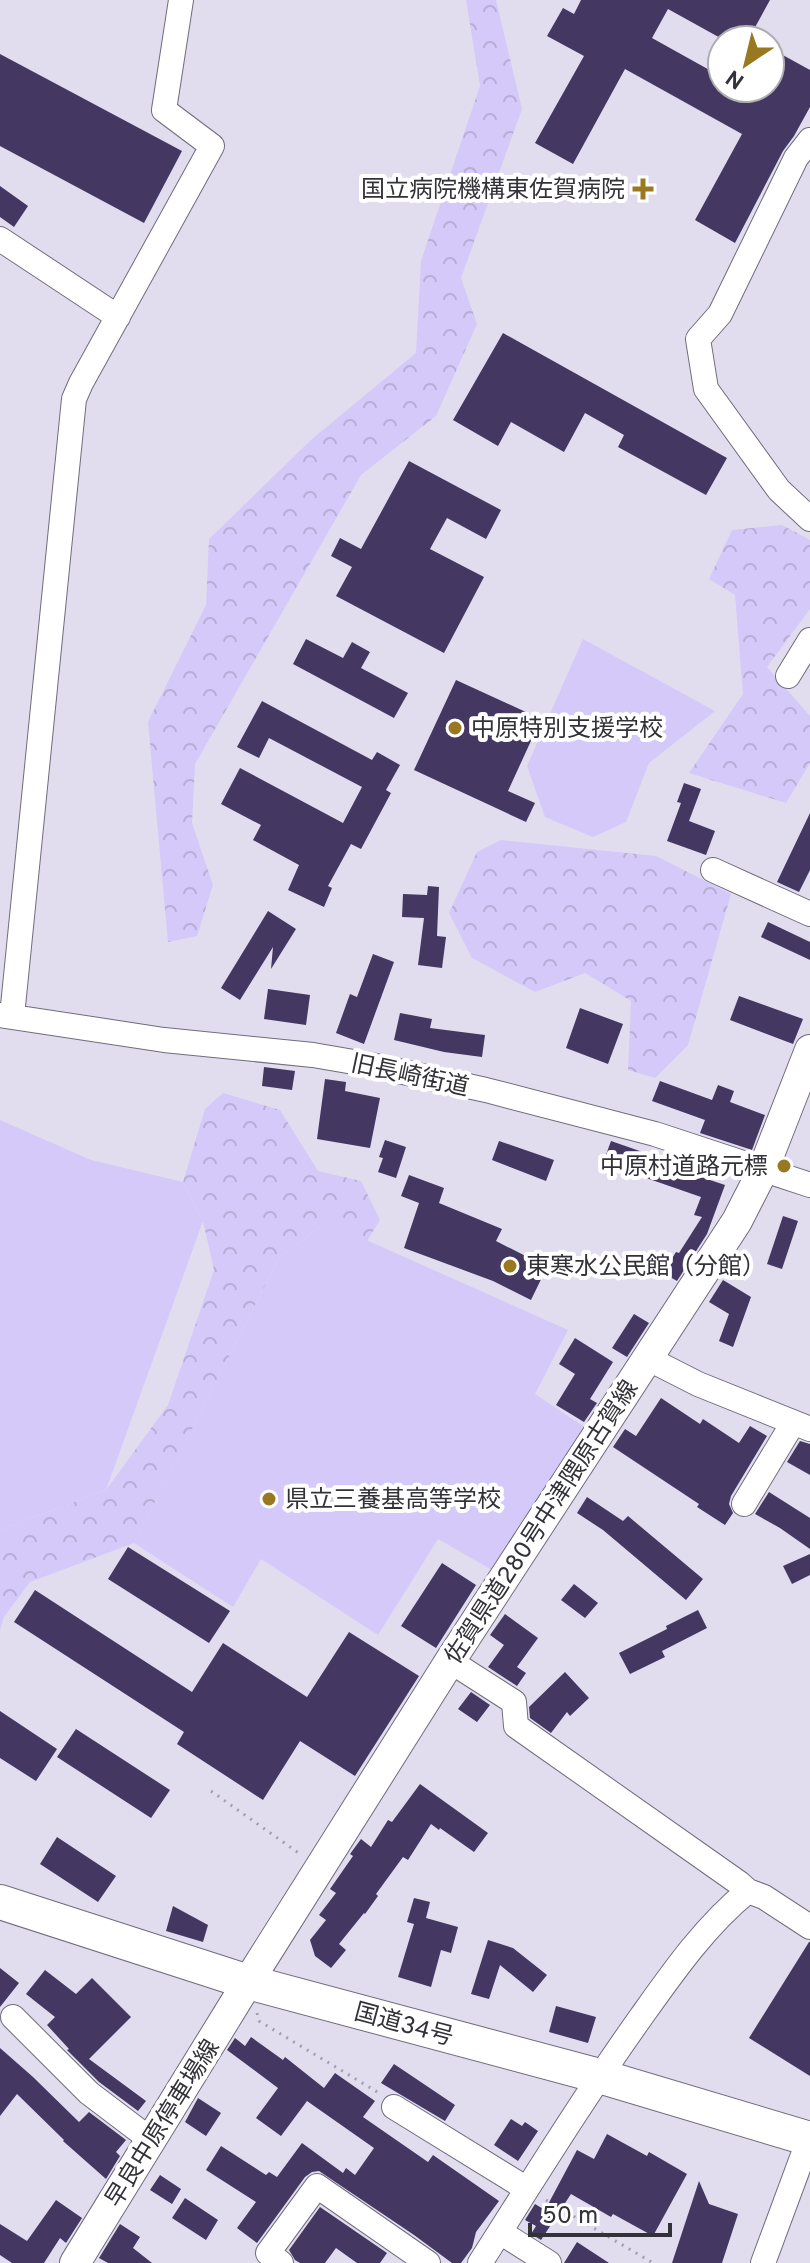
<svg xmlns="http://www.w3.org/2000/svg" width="810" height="2263" viewBox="0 0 810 2263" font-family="Overpass,'Noto Sans JP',sans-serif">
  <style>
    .grass { fill: #d5c9f9 }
    .forest { fill: url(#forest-crowns) }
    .building { fill: #443762 }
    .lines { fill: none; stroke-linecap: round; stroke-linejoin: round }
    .minor-casing { stroke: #706c7c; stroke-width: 26 }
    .major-casing { stroke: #706c7c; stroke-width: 32 }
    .highway-casing { stroke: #706c7c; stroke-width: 36 }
    .path { stroke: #a29fad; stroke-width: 3; stroke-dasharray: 2 6; stroke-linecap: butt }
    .minor { stroke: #fff; stroke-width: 24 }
    .major { stroke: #fff; stroke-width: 30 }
    .highway { stroke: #fff; stroke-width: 34 }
    .poi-dot { fill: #987821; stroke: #fff; stroke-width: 3 }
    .labels { text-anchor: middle; stroke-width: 8; stroke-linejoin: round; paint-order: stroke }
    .poi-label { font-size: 24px; fill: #343239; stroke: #fff; text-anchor: start }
    .street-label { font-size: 24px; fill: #343239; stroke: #fff }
  </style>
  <defs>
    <pattern id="forest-crowns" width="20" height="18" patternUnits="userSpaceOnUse" patternTransform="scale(2)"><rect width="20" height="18" fill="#d5c9f9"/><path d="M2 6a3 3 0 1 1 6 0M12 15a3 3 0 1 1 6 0" fill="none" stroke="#b7add6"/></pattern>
  </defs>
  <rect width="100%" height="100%" fill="#e1ddef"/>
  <path class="grass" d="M583 639 715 711 649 763 626 822 593 837 545 817 527 766Z
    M0 1120 91 1160 183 1182 203 1221 106 1490 0 1530Z
    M326 1222 568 1330 535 1394 586 1428 492 1570 438 1539 378 1635 261 1559 233 1607 134 1543 279 1258Z"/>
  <path class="forest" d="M466 0H496L522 109 461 278 477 324 436 416 361 475 195 764 192 823 213 885 197 936 168 942 148 722 206 605 209 539 312 439 416 353 421 261 480 86Z
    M782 525 810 540V609L767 667 810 716V763L786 803 689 773 743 694 735 595 709 579 732 530Z
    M501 840 656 856 731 894 688 1045 655 1078 628 1070 631 1001 585 973 535 992 472 958 449 913 477 852Z
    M223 1093 280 1110 318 1171 361 1181 380 1220 367 1241 326 1222 279 1258 134 1543 30 1582 4 1617 0 1630V1530L106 1490 168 1405 214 1270 203 1221 183 1182 205 1109Z"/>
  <path class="building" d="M581 0H770L748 40H724L668 9 652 38 722 77V88H770V48L810 70V107L794 136 783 151 735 243 695 220 742 134 625 69 573 164 535 143 584 56 547 36 563 8 574 14Z
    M0 54 182 151 144 223 0 146Z
    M0 186 28 206 14 227 0 217Z
    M503 333 727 458 706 495 618 447 624 435 585 413 564 452 511 422 498 446 453 420Z
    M409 461 501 510 486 539 447 518 430 549 484 577 444 653 336 596 352 567 331 556 340 538 361 549Z
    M306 639 343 658 352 642 370 652 361 668 408 693 394 718 293 664Z
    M456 680 541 719 508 791 535 803 526 822 414 770Z
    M262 701 372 760 377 752 400 765 386 790 391 793 361 849 351 844 328 886 332 888 324 907 288 890 299 865 253 840 261 825 221 804 240 768 343 823 362 787 269 738 259 758 237 747Z
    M684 783 701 789 689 821 715 831 706 855 667 841 681 803 677 802Z
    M810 813V870L799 892 777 882Z
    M428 886 439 887 437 936 446 937 442 968 418 965 424 918 402 917 403 894 427 895Z
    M268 911 296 929 271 969 273 947 240 1000 221 988Z
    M768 922 810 942V960L761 937Z
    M373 954 394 962 364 1044 336 1033 350 994 357 997Z
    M268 989 310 995 306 1025 264 1019Z
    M739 996 803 1019 793 1044 730 1020Z
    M580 1008 623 1024 608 1064 566 1048Z
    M400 1013 432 1019 430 1028 485 1035 482 1057 444 1052 394 1040Z
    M264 1067 295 1071 292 1090 262 1086Z
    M325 1079 346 1082 345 1091 380 1098 370 1148 317 1139Z
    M660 1081 712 1100 718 1085 734 1091 730 1102 765 1115 752 1150 700 1133 705 1120 652 1101Z
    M385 1140 406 1147 396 1178 378 1172 383 1158 379 1157Z
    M499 1141 554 1160 546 1181 492 1160Z
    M611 1141 703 1173 701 1177 725 1185 707 1234 677 1281 663 1273 676 1252 679 1253 702 1217 694 1215 701 1197 603 1163Z
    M409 1175 444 1188 439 1203 502 1229 496 1241 547 1267 531 1300 493 1281 404 1248 419 1203 401 1196Z
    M783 1216 798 1221 782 1269 767 1264Z
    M723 1280 751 1297 733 1347 719 1341 729 1314 709 1302Z
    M634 1314 649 1323 627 1357 612 1348Z
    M575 1338 613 1362 590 1399 597 1403 584 1422 556 1405 575 1374 559 1364Z
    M661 1398 700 1424 703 1419 739 1443 750 1426 767 1436 731 1496 729 1504 733 1513 725 1525 697 1507 699 1504 613 1447 625 1429 636 1436Z
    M800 1441 810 1444V1475L787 1462Z
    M769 1492 810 1518V1549L780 1528 755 1514Z
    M587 1497 623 1521 628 1516 703 1579 686 1600 603 1530 577 1513Z
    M128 1547 230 1611 209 1643 108 1579Z
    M810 1554V1575L792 1584 783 1566Z
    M442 1563 476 1585 436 1648 401 1626Z
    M574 1584 598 1603 585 1618 561 1600Z
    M35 1590 192 1692 223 1643 307 1697 349 1632 419 1676 355 1776 300 1741 263 1800 177 1744 184 1732 14 1622Z
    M698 1610 707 1628 662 1651 665 1657 630 1674 619 1653 667 1629 666 1626Z
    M505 1614 538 1638 517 1667 526 1673 517 1686 488 1667 504 1645 490 1635Z
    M565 1672 589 1698 570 1716 567 1712 551 1733 530 1718 529 1707Z
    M471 1692 490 1705 477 1722 458 1709Z
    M0 1711 57 1749 36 1781 0 1758Z
    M76 1729 170 1790 151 1818 57 1757Z
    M420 1784 488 1833 474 1852 440 1828 439 1830 431 1824 408 1860 403 1857 376 1894 378 1896 365 1914 364 1913 339 1944 346 1950 331 1968 315 1956 310 1940 326 1920 319 1915 336 1893 330 1889 353 1856 350 1854 361 1839 371 1847 388 1820 392 1822Z
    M57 1837 116 1876 98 1902 40 1864Z
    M414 1898 430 1902 426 1918 458 1927 451 1953 441 1950 431 1987 398 1977 414 1924 407 1922Z
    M173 1906 208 1925 203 1942 166 1931Z
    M488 1940 513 1948 547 1975 533 1992 500 1965 489 1999 471 1994Z
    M809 1942H810V2076L749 2038Z
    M0 1968 19 1983 0 2007Z
    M45 1970 76 1994 92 1978 131 2017 89 2059 146 2101 138 2111 99 2082 67 2050 69 2049 47 2025 55 2017 26 1994Z
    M556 2006 596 2017 588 2043 549 2032Z
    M251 2037 283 2060 285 2057 324 2088 335 2073 375 2101 363 2117 428 2162 433 2155 499 2201 476 2232 472 2248 461 2263H452L414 2235 319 2171 312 2172 305 2177 257 2243 237 2228 256 2202 206 2170 221 2146 266 2175 269 2172 277 2177 302 2143 343 2173 346 2168 355 2175 374 2148 307 2101 281 2136 256 2118 278 2088 227 2050 235 2038 245 2046Z
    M0 2048 33 2077 79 2122 89 2112 126 2140 116 2152 120 2156 106 2179 63 2141 64 2140 17 2094 0 2116Z
    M394 2064 455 2105 445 2121 381 2083Z
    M198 2098 221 2113 206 2136 185 2122Z
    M511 2119 522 2126 525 2122 538 2131 518 2161 494 2145Z
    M607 2134 647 2156 649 2152 687 2174 653 2236 613 2214 611 2217 571 2194 541 2240 531 2234 536 2226 525 2220 535 2204 545 2210 577 2150 594 2159Z
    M160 2175 181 2189 172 2204 150 2190Z
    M699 2181 709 2204 738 2214 722 2263H672Z
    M185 2198 218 2220 206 2240 172 2218Z
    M56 2200 82 2218 66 2243 60 2238 44 2263H12L0 2255V2224L27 2241Z
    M320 2207 387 2253 380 2263H357L336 2248 325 2263H300L295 2260 289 2250Z
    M120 2224 140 2237 133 2248 152 2263H108L99 2258Z
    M577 2242 609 2263H564Z"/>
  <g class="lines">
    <g class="minor-casing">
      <path id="minor" d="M810 140 796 158 720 314 698 339 706 389 779 490 810 519
        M0 239 118 317
        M788 676 810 640
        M713 870 810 914
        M0 1015 164 1040 313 1055 371 1065 486 1090 655 1134 810 1185
        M12 1016 74 399 81 383 212 146 164 110 181 0
        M647 1358 698 1384 810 1429
        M744 1504 793 1423
        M450 1661 514 1702 516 1726 739 1883 748 1891
        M13 2017 89 2093 151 2140
        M394 2107 527 2189
        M500 2232 549 2263
        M281 2263 268 2253 317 2186 428 2263
        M480 2263C533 2180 584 2097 641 2017 673 1972 705 1926 748 1891L764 1897 810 1927
        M763 2263 809 2139"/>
    </g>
    <g class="major-casing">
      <path id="major" d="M75 2263 248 1982 450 1661 737 1221 763 1170 810 1050"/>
    </g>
    <g class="highway-casing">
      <path id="highway" d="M0 1902 248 1982 599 2076 810 2139"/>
    </g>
    <path class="path" d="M211 1791 300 1854
      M257 2013 259 2021 379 2093
      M546 2200 653 2263"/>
    <use href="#minor" class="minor"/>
    <use href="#major" class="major"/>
    <use href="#highway" class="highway"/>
  </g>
  <g class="poi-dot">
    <path d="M639 177h8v8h8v8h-8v8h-8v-8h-8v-8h8z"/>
    <circle cx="455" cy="728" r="8"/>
    <circle cx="784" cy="1166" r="8"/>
    <circle cx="510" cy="1266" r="8"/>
    <circle cx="269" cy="1499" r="8"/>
  </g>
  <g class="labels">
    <g class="poi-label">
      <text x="625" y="197" text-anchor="end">国立病院機構東佐賀病院</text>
      <text x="471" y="736">中原特別支援学校</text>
      <text x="768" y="1174" text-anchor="end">中原村道路元標</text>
      <text x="526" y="1274">東寒水公民館（分館）</text>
      <text x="285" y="1507">県立三養基高等学校</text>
    </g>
    <g class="street-label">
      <text transform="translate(410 1075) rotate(12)" y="8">旧長崎街道</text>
      <text transform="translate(541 1522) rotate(-57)" y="8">佐賀県道280号中津隈原古賀線</text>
      <text transform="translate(404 2024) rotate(15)" y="8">国道34号</text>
      <text transform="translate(162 2123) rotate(-58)" y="8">早良中原停車場線</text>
    </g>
  </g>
  <g transform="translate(746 64) rotate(215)"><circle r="38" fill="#ffffff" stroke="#aeadb0" stroke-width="2"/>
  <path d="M0-6L14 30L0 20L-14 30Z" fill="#987821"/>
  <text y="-12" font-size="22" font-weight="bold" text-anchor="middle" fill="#343239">N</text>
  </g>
  <path d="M530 2223v12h140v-12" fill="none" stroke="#343239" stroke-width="4"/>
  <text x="542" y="2223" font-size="24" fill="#343239" stroke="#ffffff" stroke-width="6" paint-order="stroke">50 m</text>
</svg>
